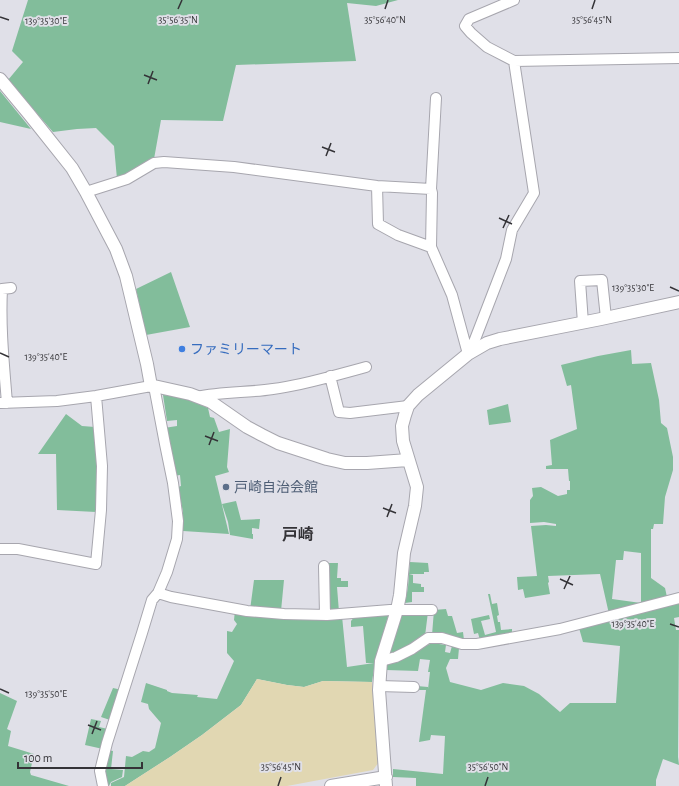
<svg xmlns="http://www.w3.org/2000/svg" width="679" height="786" viewBox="0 0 679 786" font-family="'Alegreya Sans','Noto Sans JP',sans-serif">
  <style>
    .green { fill: #82bd9b; fill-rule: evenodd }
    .sand { fill: #e1d7b2 }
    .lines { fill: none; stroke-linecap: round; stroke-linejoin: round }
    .minor-casing { stroke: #a7a6ae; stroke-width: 12 }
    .tertiary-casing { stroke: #a7a6ae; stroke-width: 14 }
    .minor { stroke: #fff; stroke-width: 10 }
    .tertiary { stroke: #fff; stroke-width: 12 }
    .ticks { fill: none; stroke: #343337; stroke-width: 1.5 }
    .shop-dot { fill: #3f7fe0; stroke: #e0e0e8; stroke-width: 1.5 }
    .service-dot { fill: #5c6f8a; stroke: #e0e0e8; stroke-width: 1.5 }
    .labels { text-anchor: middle; stroke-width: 4; stroke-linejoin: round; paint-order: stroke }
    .shop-label { font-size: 14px; fill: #366cbe; stroke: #e0e0e8; text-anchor: start }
    .service-label { font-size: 14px; fill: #4e5e75; stroke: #e0e0e8; text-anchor: start }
    .quarter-label { font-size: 16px; font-weight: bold; fill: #343337; stroke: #e0e0e8 }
    .ticks-label { font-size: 10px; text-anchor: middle; fill: #343337; stroke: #e0e0e8; stroke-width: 4; stroke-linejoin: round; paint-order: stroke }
  </style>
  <rect width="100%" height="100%" fill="#e0e0e8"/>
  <path class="green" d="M28 0H398L376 6 347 3 356 61 236 65 223 121 161 120 154 159 117 179 114 146 96 128 77 129 53 132 8 80 23 62 12 51Z
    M0 91 31 129 0 122Z
    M171 272 190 327 146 335 136 289Z
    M631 350 632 364 651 363 659 400 661 423 667 428 673 457V470L665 497 663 524H654L653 529H651V578L665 588 667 597 609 614 600 574 548 576 549 582 548 583 550 594 525 598 523 589 518 590 517 577 537 576 531 526 546 525 556 526V524L544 522 530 523V500L533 496 532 488 541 487 558 496 567 494V490H570V481H569L568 469H546V466L552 465 550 440 577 429 571 385 567 386 561 365 598 356ZM624 551 641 553V603L612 599 616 560H623Z
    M163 395C180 396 193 401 208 408L210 417 214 418 219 432 230 429 227 467 229 472 215 476 229 534 183 531V512L178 487 181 486 180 475 174 476 164 428 177 426V420L167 421Z
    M508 404 511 422 489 425 487 410Z
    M66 414 82 426 95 427 99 466 96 512 57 510 56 454H38Z
    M236 501 241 520 260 519 259 529 252 528V534H253V539L230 535 228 522 222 504Z
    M410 562 428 563 429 572H424V574H409Z
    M326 563H338L337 578H341V581H348V587H337L339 612 328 613Z
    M409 574 413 575V583L421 584V587H424V592H412V602L405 603 408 587Z
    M254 580H284L281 611 250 610Z
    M488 594H490L492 604 497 603 499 615 497 616 498 622H500L501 630 512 629V634L480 640 478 633 474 634 471 619 489 615 490 619 481 621 485 635 496 632Z
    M679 603V617L674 618 676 630H679L678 757 679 765 663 759 656 780V786H416V778L393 777V769L443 774 445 736 431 735 430 740 419 742 426 690H416L417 686 428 687V689L430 672H428L430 660 420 659 418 671 386 670 387 664 432 643 446 645 445 652 450 653 452 646 459 648 458 659H450L446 668 450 682 481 690 503 683 524 686 539 694 560 712 570 703H616L620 646 583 642 579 628Z
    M446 609 448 616H452L457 633 463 632 464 640 432 635 434 610Z
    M235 610 342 616 347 667 374 663H366L363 626 351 627V621L356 615 389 613 375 662 372 682 323 681 304 687 287 685 257 679 241 705 202 735 170 757 125 786H111V783L124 777 126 756 132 757 143 751 149 752 155 748 161 723 149 709 148 704 141 702 146 683 167 690V691L172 693 198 695 197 697 217 699 234 661 227 653V631L232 632 237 624 234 620Z
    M402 612H428L425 636 407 648 394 654 390 651Z
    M113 688 122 690 110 720 101 717Z
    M0 693 17 701 7 729 11 731 8 746 34 754 30 772 31 775 69 786H0Z
    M91 719 101 721 99 727 108 729 103 749 85 745Z
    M108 750 113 751 111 769 123 770 122 777 111 782 109 786C100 777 106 761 108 750Z"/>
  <path class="sand" d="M257 679 287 685 304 687 323 681 372 682 379 762 373 770 287 786H125L170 757 202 735 241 705Z"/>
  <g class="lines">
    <g class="minor-casing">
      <path id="minor" d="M514 61 487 47 471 33 465 26 469 19 514 0
        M436 98 431 189 432 193 431 247 452 295 468 354
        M377 186 378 224 398 235 431 247
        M86 192 127 179 154 163 164 162 234 167 377 186 431 189
        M583 323 580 281 602 280 606 318
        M478 348 474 342 506 259 512 230 534 193 514 61 679 58
        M330 376 339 412 350 413 408 406
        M197 397C222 391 248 393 273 389 305 385 335 375 366 367
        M0 403 57 401 96 396 151 386
        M7 403C4 365 0 327 2 289L11 288
        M0 549H18L96 564 101 510 102 466 96 396
        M324 566 325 615
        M158 593 171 597 247 611 284 614 327 615 390 610H432
        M381 661 396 657 412 649 428 638H442L462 644H477L560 629 679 598
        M379 686 414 687
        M103 786 100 771 107 743 142 633 152 600 158 593 167 572 177 539 178 521 173 483 165 444 154 386"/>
    </g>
    <g class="tertiary-casing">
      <path id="tertiary" d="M0 79 29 114 72 168 86 192 116 249 126 276 147 364 151 386H154L190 394 211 402 247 427 262 435 278 443 327 459 345 463H367L408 460
        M331 786 386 777
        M386 786 379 690 381 661 397 610 400 595 404 553 415 506 417 487 403 441 402 426 405 415 408 406 418 395 468 354 487 343 500 339 601 319 679 302"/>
    </g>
    <use href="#minor" class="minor"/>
    <use href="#tertiary" class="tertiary"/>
  </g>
  <path class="ticks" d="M178 9 182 0M385 9 388 0M592 9 595 0M0 17 9 20M144 75 157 80M148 84 153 71M322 147 335 152M326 156 331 143M499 218 512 224M503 228 509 215M670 287 679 291M0 353 9 357M205 436 218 441M209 445 214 432M383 508 396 513M387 517 392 504M560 579 573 585M564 589 570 576M670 624 679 627M0 689 9 693M88 725 101 730M92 734 97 721M278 786 281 777M485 786 488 777"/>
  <circle class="shop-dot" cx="182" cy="349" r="4"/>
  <circle class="service-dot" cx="226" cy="487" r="4"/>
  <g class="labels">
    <g class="shop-label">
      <text x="190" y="354">ファミリーマート</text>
    </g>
    <g class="service-label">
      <text x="234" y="492">戸崎自治会館</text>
    </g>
    <g class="quarter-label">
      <text x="298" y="540">戸崎</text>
    </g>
  </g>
  <g class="ticks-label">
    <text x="178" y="23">35°56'35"N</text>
    <text x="385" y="23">35°56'40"N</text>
    <text x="592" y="23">35°56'45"N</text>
    <text x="46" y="24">139°35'30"E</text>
    <text x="633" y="291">139°35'30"E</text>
    <text x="46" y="360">139°35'40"E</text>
    <text x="633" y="627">139°35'40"E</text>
    <text x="46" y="697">139°35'50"E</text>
    <text x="281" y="770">35°56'45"N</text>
    <text x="488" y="770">35°56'50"N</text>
  </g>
  <path d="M18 762v6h124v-6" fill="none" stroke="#343337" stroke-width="2"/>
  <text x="24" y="762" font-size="12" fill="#343337" stroke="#e0e0e8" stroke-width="3" paint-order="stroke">100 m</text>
</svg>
